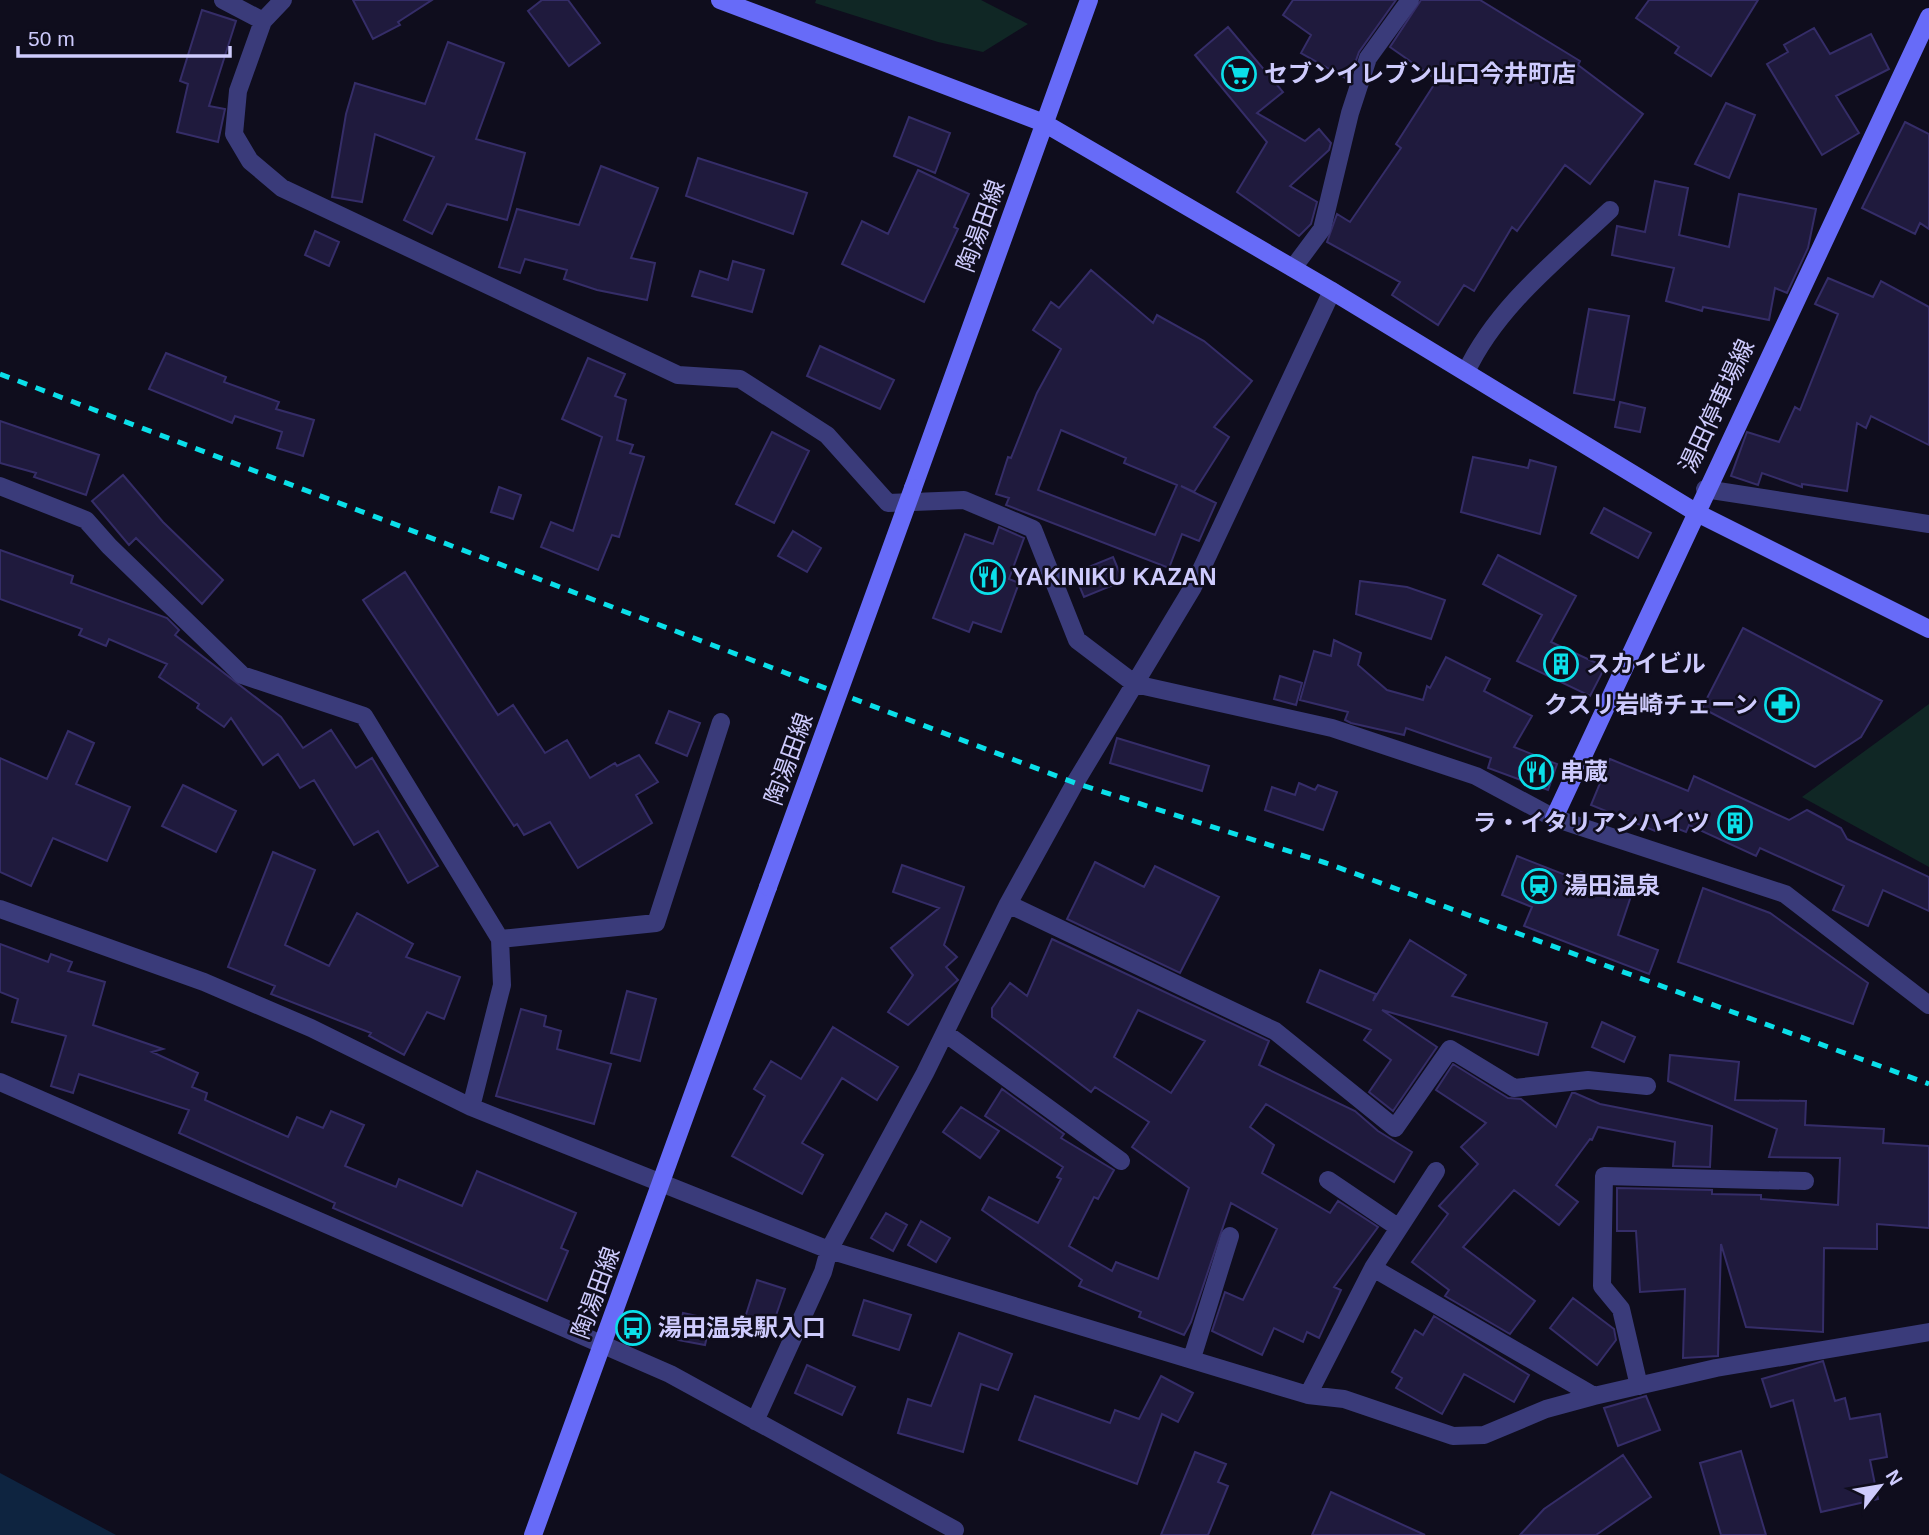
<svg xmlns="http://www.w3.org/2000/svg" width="1929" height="1535" viewBox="0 0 1929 1535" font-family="Arial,'Noto Sans JP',sans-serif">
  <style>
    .green { fill: #102725 }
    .water { fill: #0e2440 }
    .building { fill: #1f1a3d; stroke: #352d68; stroke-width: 2; fill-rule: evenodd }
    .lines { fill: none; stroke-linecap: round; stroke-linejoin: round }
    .street { stroke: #3a3b7a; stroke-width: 18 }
    .secondary { stroke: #676bf8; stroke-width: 18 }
    .rail { stroke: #0bdfe9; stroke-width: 5; stroke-dasharray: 10 9; stroke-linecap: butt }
    .secondary-bridge { stroke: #676bf8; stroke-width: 18 }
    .labels { text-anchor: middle; stroke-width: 5; stroke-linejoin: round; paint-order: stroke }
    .poi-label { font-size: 24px; font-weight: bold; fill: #cecbfd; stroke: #0f0d1d; text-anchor: start }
    .street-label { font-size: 24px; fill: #cecbfd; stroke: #0f0d1d }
  </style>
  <rect width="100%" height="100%" fill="#0f0d1d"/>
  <path class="green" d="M816 0H981L1028 24 983 52 938 42 815 3Z
    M1929 704V867L1802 797Z"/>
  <path class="water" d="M0 1473 116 1535H0Z"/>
  <path class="building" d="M353 0H432L398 22 400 25 373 39Z
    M542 0H568L600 43 569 66 528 11Z
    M1293 0H1396L1359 52 1349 80 1301 53 1311 35 1283 15Z
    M1421 0H1480L1580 61 1578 65 1643 114 1590 184 1565 165 1517 231 1512 227 1474 291 1464 285 1438 325 1392 295 1400 282 1327 242 1337 214 1350 222 1401 148 1396 144 1437 80 1390 47Z
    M1649 0H1758L1711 76 1675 53 1679 47 1636 18Z
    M202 10 236 21 209 106 225 109 218 142 177 132 188 84 180 81Z
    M1228 27 1283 92 1257 113 1305 141 1319 129 1331 143 1329 150 1290 186 1317 202 1311 224 1299 236 1237 192 1267 142 1195 55Z
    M1814 28 1830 54 1871 34 1889 69 1836 96 1859 133 1822 155 1767 64 1788 52 1784 45Z
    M448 42 504 63 476 139 525 153 507 220 447 204 432 234 404 220 434 157 375 134 362 202 332 197 346 114 355 83 425 104Z
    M1726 103 1755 115 1729 178 1695 164Z
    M909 117 950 133 935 173 894 156Z
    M1905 122 1929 134V229L1920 223 1915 234 1862 208Z
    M698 158 807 193 793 234 686 196Z
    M601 166 658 188 631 258 655 263 647 300 597 290 564 279 567 270 525 259 520 273 499 267 517 209 579 225Z
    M918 170 969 194 954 227 958 229 924 302 842 264 862 221 888 234Z
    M1655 181 1688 188 1679 235 1729 247 1739 194 1816 209 1808 248 1787 293 1775 288 1769 320 1703 307 1702 311 1666 301 1674 268 1612 255 1617 226 1645 232Z
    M315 231 339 242 329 266 305 255Z
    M733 261 764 270 752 312 692 296 700 271 728 280Z
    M1091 270 1153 323 1157 315 1204 341 1252 381 1214 427 1229 437 1194 492 1181 486 1216 503 1199 541 1182 534 1169 568 1006 505 1009 498 996 494 1008 457 1011 458 1037 393 1061 349 1033 330 1051 302 1059 308ZM1061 430 1126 458 1124 463 1177 485 1155 535 1038 490Z
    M1828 278 1873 297 1881 281 1929 307V445L1871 416 1866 428 1857 423 1847 491 1802 484V487L1762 473 1758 485 1731 476 1747 432 1779 442 1795 407 1800 410 1838 314 1815 304Z
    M1589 309 1629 316 1614 400 1574 393Z
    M820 346 894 380 880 409 807 376Z
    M166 353 226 377 224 382 279 402 276 409 314 420 303 456 277 448 282 432 235 416 232 423 149 389Z
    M588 358 625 374 615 396 626 400 617 440 633 445 630 453 644 457 619 537 612 535 598 570 541 547 551 522 573 531 602 437 562 419Z
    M1620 402 1645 408 1640 432 1615 427Z
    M0 421 99 455 86 495 34 477 36 473 0 463Z
    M772 432 809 451 774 523 736 504Z
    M1473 457 1528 468 1530 460 1556 467 1540 534 1461 512Z
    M123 475 163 522 223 580 202 604 136 538 129 545 92 501Z
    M499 487 521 495 513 519 491 512Z
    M1604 508 1651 533 1638 558 1591 533Z
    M999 527 1024 538 1009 579 1019 583 1001 632 973 622 969 632 933 618 965 534 993 544Z
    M793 531 821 548 807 572 778 556Z
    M0 550 73 576 71 583 167 618 179 630 175 635 281 717 303 748 331 730 356 768 372 758 438 866 408 883 378 831 354 845 314 780 300 788 278 754 263 765 231 718 224 727 197 708 199 704 159 677 167 664 109 639 106 646 79 635 82 629 0 599Z
    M1498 555 1576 596 1551 642 1605 667 1590 696 1517 661 1542 615 1483 584Z
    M1113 557 1123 581 1084 597 1074 573Z
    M405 572 498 715 513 705 545 753 567 740 590 778 615 763 617 766 639 755 658 782 636 795 652 823 578 868 550 822 524 835 517 824 514 826 363 600Z
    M1360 581 1407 587 1445 600 1431 639 1356 614Z
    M1743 628 1882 701 1861 737 1815 767 1702 708Z
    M1334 640 1361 653 1358 665 1387 690 1423 700 1427 686 1430 688 1446 657 1490 679 1484 691 1532 716 1514 747 1557 764 1548 790 1488 768 1491 758 1406 728 1404 735 1351 723 1345 720 1348 712 1300 700 1314 651 1331 656Z
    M1280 676 1302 683 1296 705 1274 699Z
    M669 711 700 723 687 756 656 743Z
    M68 731 94 743 76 784 130 807 107 861 53 838 31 886 0 872V758L47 779Z
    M1117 738 1209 766 1202 791 1110 763Z
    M1610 759 1688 791 1694 776 1789 820 1807 810 1841 828 1847 839 1929 877V911L1883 890 1868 926 1833 910 1844 886 1760 848 1756 856 1689 825 1686 832 1658 821 1655 831 1591 805Z
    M1299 783 1315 790 1318 785 1337 792 1323 830 1265 810 1272 787 1295 795Z
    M183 785 236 811 216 852 162 826Z
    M273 852 315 870 285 945 329 966 357 913 413 944 406 957 460 977 444 1019 427 1012 404 1055 369 1036 371 1033 271 994 275 986 228 967Z
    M1517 856 1578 880 1581 872 1633 890 1618 935 1658 950 1649 974 1524 926 1532 907 1502 895Z
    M1095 862 1144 887 1155 866 1219 897 1180 973 1067 919Z
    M902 865 964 887 944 945 957 957 946 967 958 980 908 1025 888 1012 913 975 891 948 939 908 893 892Z
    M1703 888 1770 913 1868 983 1853 1024 1678 962Z
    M1052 939 1269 1041 1259 1065 1355 1111 1378 1131 1412 1152 1394 1182 1266 1104 1250 1127 1274 1145 1262 1173 1330 1213 1338 1201 1378 1227 1334 1287 1341 1290 1319 1338 1307 1332 1303 1342 1274 1328 1262 1355 1212 1331 1225 1292 1243 1300 1277 1229 1231 1203 1191 1322 1184 1335 1139 1317 1141 1312 1079 1286 1082 1280 982 1210 989 1197 1038 1223 1061 1179 1057 1177 1063 1167 985 1116 1002 1089 1064 1134 1061 1138 1114 1170 1098 1199 1094 1197 1069 1246 1112 1271 1116 1262 1158 1279 1189 1188 1132 1147 1149 1122 1095 1087 1091 1092 992 1017V1008L1010 983 1027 996ZM1138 1010 1205 1041 1171 1093 1114 1057Z
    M1410 940 1466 975 1452 996 1547 1023 1538 1055 1382 1010 1437 1047 1393 1111 1369 1092 1391 1060 1364 1040 1371 1030 1307 1002 1320 970 1376 994 1373 1001Z
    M0 944 48 962 51 954 72 962 68 971 105 982 93 1025 163 1049 152 1052 198 1073 192 1087 207 1093 205 1100 288 1137 297 1117 323 1128 331 1111 364 1125 345 1166 396 1187 399 1179 462 1206 477 1171 576 1213 561 1248 568 1251 547 1301 333 1208 335 1203 179 1133 189 1110 79 1074 73 1093 51 1086 66 1036 12 1022 18 999 0 992Z
    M627 991 656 999 640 1061 611 1053Z
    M521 1009 546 1016 544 1026 561 1031 557 1049 611 1064 594 1124 496 1096Z
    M1602 1022 1635 1037 1624 1062 1592 1047Z
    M833 1027 898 1067 877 1100 842 1078 802 1143 823 1155 802 1194 732 1156 765 1096 754 1089 771 1061 801 1079Z
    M1670 1055 1739 1062 1735 1100 1806 1101 1805 1125 1884 1129 1883 1143 1929 1146V1228L1877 1224V1249L1824 1248 1823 1332 1746 1327 1721 1244 1718 1356 1683 1358 1685 1289 1640 1292 1636 1231H1617V1188L1712 1190V1194L1761 1195V1199L1838 1205 1840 1158 1769 1157 1777 1129 1668 1081Z
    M1453 1064 1508 1098 1521 1099 1556 1127 1572 1093H1575L1600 1104 1712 1126 1710 1167 1673 1166 1675 1142 1598 1127 1592 1140 1590 1139 1556 1185 1578 1202 1559 1225 1514 1190 1463 1247 1535 1301 1510 1334 1445 1296 1449 1290 1412 1262 1448 1214 1439 1206 1478 1164 1461 1147 1486 1123 1436 1090Z
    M961 1107 999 1131 980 1158 943 1132Z
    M886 1213 907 1225 893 1251 871 1238Z
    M921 1221 950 1238 936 1262 908 1245Z
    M757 1280 785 1289 770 1333 743 1324Z
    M1573 1298 1614 1329 1616 1340 1597 1365 1550 1328Z
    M864 1300 911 1315 899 1350 853 1335Z
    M683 1313 711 1319 705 1345 678 1340Z
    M1434 1316 1529 1375 1514 1402 1464 1374 1442 1414 1396 1388 1402 1378 1392 1372 1415 1330 1423 1335Z
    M959 1333 1012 1354 998 1390 981 1384 963 1452 898 1433 908 1399 931 1406Z
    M1823 1361 1835 1401 1845 1398 1850 1419 1880 1414 1887 1457 1870 1460 1878 1499 1821 1512 1793 1400 1771 1407 1762 1379Z
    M807 1365 855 1387 842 1415 795 1393Z
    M1161 1376 1193 1393 1178 1422 1162 1414 1137 1484 1019 1440 1035 1396 1110 1423 1115 1410 1139 1419Z
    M1646 1396 1660 1430 1618 1446 1604 1408Z
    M1741 1451 1766 1535H1721L1700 1463Z
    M1195 1452 1226 1464 1218 1482 1228 1486 1208 1535H1161Z
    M1623 1455 1651 1497 1596 1535H1520L1544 1509Z
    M1331 1492 1425 1535H1312Z"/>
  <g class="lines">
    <path class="street" d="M223 0 263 21
      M283 0 263 21 238 91 234 134 250 161 282 188 678 375 740 379 827 435 888 503 964 500 1033 529 1077 640 1135 684 1332 728 1476 776 1554 818 1785 894 1929 1005
      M1293 268 1322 229 1350 113 1368 58 1410 0
      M1466 372C1497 306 1557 260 1610 210
      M0 486 86 520 109 546 242 675 364 716 500 939 502 985 471 1107
      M1705 489 1929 524
      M1008 904 1275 1031 1395 1128 1450 1049 1514 1088 1588 1080 1647 1086
      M0 909 204 982 311 1028 471 1107 829 1250 1308 1395 1344 1399 1453 1436 1484 1435 1546 1409 1594 1396 1716 1368 1929 1332
      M500 939 656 923 721 722
      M945 1033 1121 1161
      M0 1082 670 1374 955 1530
      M1328 1180 1399 1228
      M1373 1268 1436 1171
      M1192 1358 1230 1236
      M1639 1386 1621 1309 1602 1286 1604 1176 1805 1181
      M1308 1395 1373 1268 1594 1396
      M755 1421 823 1272 829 1250 925 1073 1008 904 1075 783 1193 587 1332 291"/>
    <path class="secondary" d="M720 0 1044 123 1332 291 1697 513 1929 629
      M913 488 1089 0
      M1554 818 1929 17
      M533 1535 768 887"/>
    <path class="rail" d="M0 374 1075 783 1326 863 1929 1084"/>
    <path class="secondary-bridge" d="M768 887 913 488"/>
  </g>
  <defs>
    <g id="supermarket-ring" transform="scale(1.75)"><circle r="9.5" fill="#0f0d1d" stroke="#0bdfe9" stroke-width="1.5"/><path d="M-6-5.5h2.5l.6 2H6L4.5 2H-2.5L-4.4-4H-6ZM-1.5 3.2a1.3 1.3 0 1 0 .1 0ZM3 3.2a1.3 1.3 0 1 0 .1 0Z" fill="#0bdfe9"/></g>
    <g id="restaurant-ring" transform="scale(1.75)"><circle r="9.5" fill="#0f0d1d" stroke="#0bdfe9" stroke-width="1.5"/><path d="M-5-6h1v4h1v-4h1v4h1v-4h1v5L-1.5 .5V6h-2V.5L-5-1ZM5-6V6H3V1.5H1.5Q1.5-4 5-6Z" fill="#0bdfe9"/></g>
    <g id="building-ring" transform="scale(1.75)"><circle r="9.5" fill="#0f0d1d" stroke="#0bdfe9" stroke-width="1.5"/><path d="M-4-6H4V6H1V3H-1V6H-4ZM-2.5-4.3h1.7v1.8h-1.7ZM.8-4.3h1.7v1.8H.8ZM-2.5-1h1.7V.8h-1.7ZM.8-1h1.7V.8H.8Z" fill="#0bdfe9"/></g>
    <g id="pharmacy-ring" transform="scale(1.75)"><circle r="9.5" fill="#0f0d1d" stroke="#0bdfe9" stroke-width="1.5"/><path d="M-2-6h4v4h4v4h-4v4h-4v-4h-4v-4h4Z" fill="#0bdfe9"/></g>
    <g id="station-ring" transform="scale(1.75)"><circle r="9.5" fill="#0f0d1d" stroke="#0bdfe9" stroke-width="1.5"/><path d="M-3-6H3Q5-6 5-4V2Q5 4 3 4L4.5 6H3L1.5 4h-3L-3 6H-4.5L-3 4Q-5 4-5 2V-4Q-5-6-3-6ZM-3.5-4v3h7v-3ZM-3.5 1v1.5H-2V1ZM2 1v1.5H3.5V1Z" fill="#0bdfe9"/></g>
    <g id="bus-ring" transform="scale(1.75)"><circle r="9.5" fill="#0f0d1d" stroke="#0bdfe9" stroke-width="1.5"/><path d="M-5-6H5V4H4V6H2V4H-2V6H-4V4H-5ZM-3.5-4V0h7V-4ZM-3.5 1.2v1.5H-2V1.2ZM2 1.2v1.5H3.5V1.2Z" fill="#0bdfe9"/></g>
  </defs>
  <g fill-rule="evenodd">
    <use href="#supermarket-ring" x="1239" y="74"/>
    <use href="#restaurant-ring" x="988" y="577"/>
    <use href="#building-ring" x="1561" y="664"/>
    <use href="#pharmacy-ring" x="1782" y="705"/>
    <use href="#restaurant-ring" x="1536" y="772"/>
    <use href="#building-ring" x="1735" y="823"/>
    <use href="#station-ring" x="1539" y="886"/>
    <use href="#bus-ring" x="633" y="1328"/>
  </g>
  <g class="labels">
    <g class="poi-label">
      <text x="1264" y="82">セブンイレブン山口今井町店</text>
      <text x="1012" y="585">YAKINIKU KAZAN</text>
      <text x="1586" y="672">スカイビル</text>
      <text x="1758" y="713" text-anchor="end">クスリ岩崎チェーン</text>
      <text x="1560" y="780">串蔵</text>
      <text x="1710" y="831" text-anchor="end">ラ・イタリアンハイツ</text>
      <text x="1564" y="894">湯田温泉</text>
      <text x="658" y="1336">湯田温泉駅入口</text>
    </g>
    <g class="street-label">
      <text transform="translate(981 226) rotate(-70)" y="8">陶湯田線</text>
      <text transform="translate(1717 406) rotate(-65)" y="8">湯田停車場線</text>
      <text transform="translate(789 759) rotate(-70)" y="8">陶湯田線</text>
      <text transform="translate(596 1293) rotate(-70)" y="8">陶湯田線</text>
    </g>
  </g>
  <g transform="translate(1880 1486) rotate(59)" stroke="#0f0d1d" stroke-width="5" paint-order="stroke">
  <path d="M0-5L12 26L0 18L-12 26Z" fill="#cecbfd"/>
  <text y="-10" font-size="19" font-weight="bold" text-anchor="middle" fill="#cecbfd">N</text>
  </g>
  <path d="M18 46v10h212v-10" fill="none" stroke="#cecbfd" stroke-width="3.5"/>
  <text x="28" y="46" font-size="21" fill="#cecbfd" stroke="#0f0d1d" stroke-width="5" paint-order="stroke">50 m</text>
</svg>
